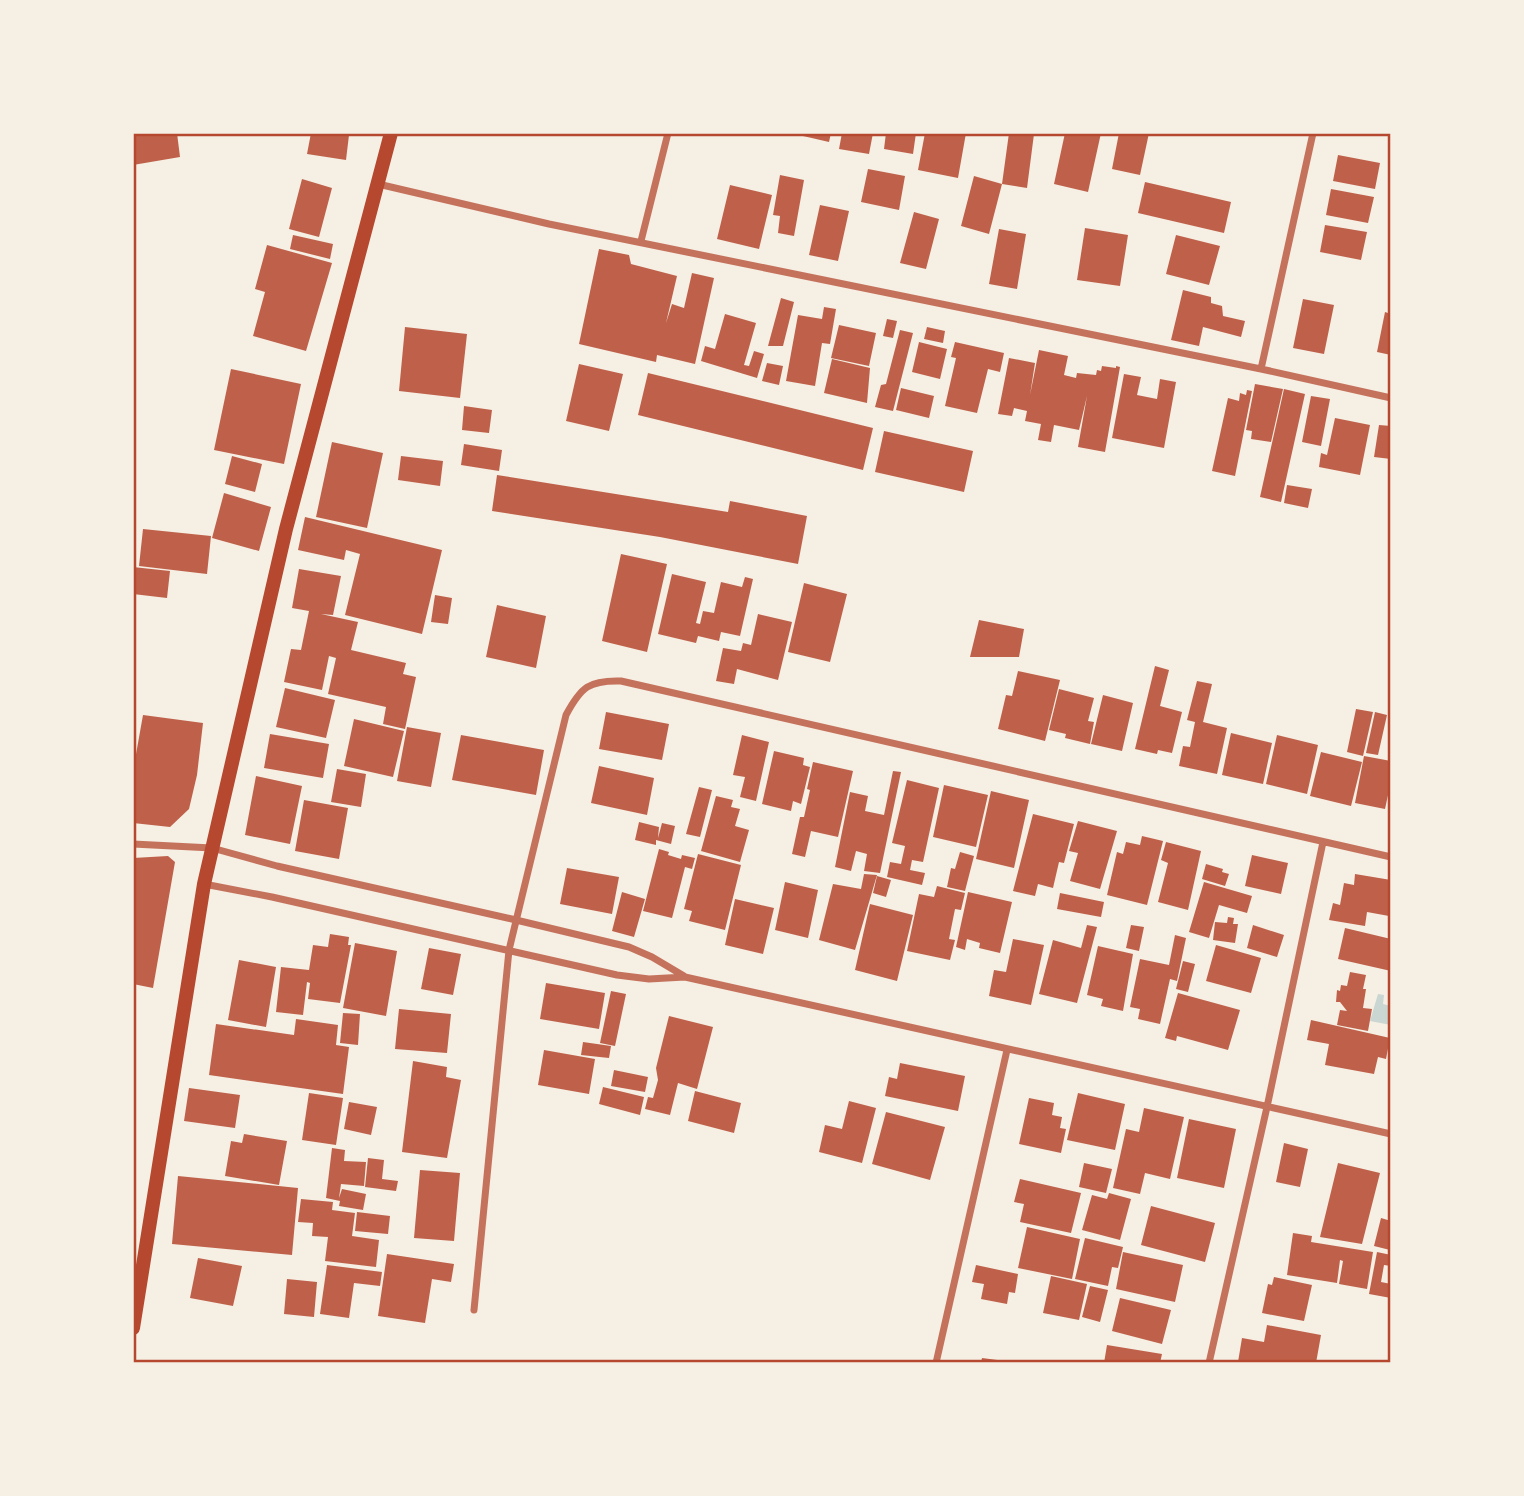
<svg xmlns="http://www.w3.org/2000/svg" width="1524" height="1496" viewBox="0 0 1524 1496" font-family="'Open Sans',sans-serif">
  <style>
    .water { fill: #c9d6d2 }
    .building { fill: #bf614a }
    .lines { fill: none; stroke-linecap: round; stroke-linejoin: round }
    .minor { stroke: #c5725c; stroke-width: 7 }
    .secondary { stroke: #b5482f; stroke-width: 14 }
    .neatline { fill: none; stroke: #b5482f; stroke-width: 2.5 }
  </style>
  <rect width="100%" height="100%" fill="#f6efe4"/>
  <path class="water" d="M1378 994 1384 995 1383 1004 1391 1006V1025L1370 1021Z"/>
  <path class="building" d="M133 133H177L180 157 133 165Z
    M311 133 349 135 346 160 307 154Z
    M790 133H831L829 142Z
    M842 133H873L869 154 839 149Z
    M886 133H916L913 154 884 149Z
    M925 133H966L958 178 918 170Z
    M1009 133 1034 134 1027 188 1002 184 989 234 961 226 974 176 1002 184Z
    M1065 133H1101L1088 192 1054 184Z
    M1119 133H1149L1140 175 1112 169Z
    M1338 155 1380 163 1375 189 1333 181Z
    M868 169 905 176 899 210 861 202Z
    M780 175 804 180 794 236 778 233 780 216 773 215Z
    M302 179 332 188 319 237 289 229Z
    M1145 182 1231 202 1224 233 1138 213Z
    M730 185 772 195 759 249 717 239Z
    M1331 189 1374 197 1368 223 1326 215Z
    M820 205 849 211 838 261 809 255Z
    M914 212 939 219 926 269 900 263Z
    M1325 225 1367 232 1361 260 1320 252Z
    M1085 228 1128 235 1120 286 1077 280Z
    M999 229 1026 234 1017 289 989 284Z
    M293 235 333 244 330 259 290 249Z
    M1176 235 1220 246 1209 285 1166 274Z
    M267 245 332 263 306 351 253 336 265 292 255 289Z
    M599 249 629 255 631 264 677 276 666 323 672 304 684 308 692 273 714 278 695 364 657 355 656 362 579 344Z
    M1183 290 1211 297V303L1222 306 1223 316 1245 321 1241 337 1203 327 1199 346 1171 340Z
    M781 298 794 302 783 346H768Z
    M1303 299 1334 305 1324 354 1293 348Z
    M824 307 836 309 830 344 822 343 815 386 786 381 798 315 822 319Z
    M1385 312 1391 314V355L1377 352Z
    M725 314 756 323 744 365 749 366 754 351 764 354 757 378 701 361 705 346 715 349Z
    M887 319 897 321 893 338 883 336Z
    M839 325 876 333 869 366 831 358Z
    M405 327 467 334 460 398 399 391Z
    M927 327 945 331 943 343 924 339Z
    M900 330 913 333 893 411 875 407 881 385 886 384Z
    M919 342 947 349 940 379 912 372Z
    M955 342 1004 353 1000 372 988 369 977 413 945 406 956 358 951 357Z
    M1039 350 1068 356 1064 375 1076 378 1077 373 1096 375 1097 370 1101 371 1102 366 1116 368V366L1120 367 1105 452 1078 447 1087 396 1079 430 1054 425 1051 442 1038 440 1041 424 1025 421 1027 411 1014 408 1012 416 998 414 1009 358 1035 363 1030 395Z
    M832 359 870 368 867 403 824 393Z
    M767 363 783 366 779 385 762 381Z
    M579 364 623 374 609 431 566 421Z
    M231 369 301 384 284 464 214 450Z
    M648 373 873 428 863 470 638 415Z
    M1124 374 1141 377 1137 395 1157 399 1160 379 1176 382 1164 448 1112 438Z
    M1255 384 1283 389 1271 442 1251 439 1252 431 1246 430Z
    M901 388 934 396 929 418 896 410Z
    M1284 389 1305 394 1281 502 1260 497Z
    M1247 390 1252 391 1235 476 1212 471 1228 398 1239 401 1240 393 1246 395Z
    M1311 396 1330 399 1321 446 1302 442Z
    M464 406 492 410 489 433 462 430Z
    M1335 418 1370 425 1360 475 1319 467 1321 453 1327 455Z
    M1379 425 1391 426V459L1374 457Z
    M884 431 973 451 964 492 875 472Z
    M332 442 383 453 367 528 316 517Z
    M464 444 502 450 499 471 461 465Z
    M232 456 262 464 255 492 225 484Z
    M401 456 443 461 440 486 398 480Z
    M497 475 728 512 730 501 807 516 798 564 660 537 492 511Z
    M1287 485 1312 489 1308 508 1284 503Z
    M224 493 271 507 259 551 212 538Z
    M305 517 442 550 422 634 345 615 360 554 346 550 344 560 298 550Z
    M143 529 211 536 207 574 139 566Z
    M621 554 667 564 647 652 602 641Z
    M133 567 170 571 167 598 133 594Z
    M299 569 341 576 333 615 321 614 358 622 351 650 406 663 403 674 416 677 405 729 383 724 386 707 328 694 336 658 329 656 322 690 284 682 291 649 301 650 309 611 292 608Z
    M672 574 706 582 696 623 700 624 703 611 714 613 721 582 742 587 745 577 753 579 740 636 721 632 719 641 698 636 696 643 658 634Z
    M804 583 847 594 830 662 788 652Z
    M435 595 452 598 448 624 431 622Z
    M497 605 546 616 536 668 486 657Z
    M758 614 792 622 778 680 737 669 734 684 716 681 723 648 741 651 743 643 751 645Z
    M979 620 1024 629 1019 657H970Z
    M1155 666 1169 670 1160 706 1182 712 1172 753 1158 750 1157 754 1135 749Z
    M1018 671 1060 680 1045 741 998 729 1006 695 1012 696Z
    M1197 681 1212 684 1203 722 1227 728 1217 774 1179 766 1183 746 1190 747 1195 722 1187 720Z
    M285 688 335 700 326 738 276 727Z
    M1059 689 1094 698 1088 721 1094 722 1090 744 1065 738 1066 734 1049 730Z
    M1103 695 1133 703 1122 751 1091 744Z
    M1356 709 1373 712 1363 756 1347 752Z
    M606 712 669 724 662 760 599 749Z
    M1375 712 1387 715 1378 755 1366 753Z
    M143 715 203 723 197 775 189 809 170 827 133 823V771Z
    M354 719 404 731 393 777 344 766Z
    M407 727 441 733 431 787 397 781Z
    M1231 733 1272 743 1263 784 1222 775Z
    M270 734 329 744 323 778 264 768Z
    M461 735 544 750 536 795 452 780Z
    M742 735 769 742 756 801 740 797 745 777 733 775Z
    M1277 735 1318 745 1307 794 1266 784Z
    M774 751 804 758 803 765 810 767 801 804 793 801 791 811 762 804Z
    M1321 752 1362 762 1351 806 1310 796Z
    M1364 756 1391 761V781L1385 809 1355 803Z
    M813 762 853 771 838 837 811 831 805 857 792 854 800 817H804L810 790 807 789Z
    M599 766 654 778 647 815 591 803Z
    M337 769 366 774 361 807 331 802Z
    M893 771 901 772 880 873 864 871 867 854 856 851 851 871 835 867 850 792 868 796 865 811 884 815Z
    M256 776 302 786 290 844 245 835Z
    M907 780 939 788 923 862 912 860 910 870 925 873 922 885 887 877 890 862 901 864 905 846 892 843Z
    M944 785 988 795 976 847 933 837Z
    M699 787 712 790 700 837 686 834Z
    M991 791 1029 800 1014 868 976 859Z
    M716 796 733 800 731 807 740 809 735 826 749 830 740 862 701 851Z
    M304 800 348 808 339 859 295 851Z
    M1033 814 1074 824 1064 863 1059 862 1053 888 1038 884 1035 896 1013 891Z
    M1078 821 1117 831 1100 889 1070 881 1078 853 1069 851Z
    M639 822 659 827 658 838 662 823 675 826 671 844 656 840V845L635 840Z
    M1142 836 1163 841 1147 905 1107 895 1117 852 1123 854 1126 842 1140 845Z
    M1166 842 1201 851 1188 910 1158 902 1168 863 1161 860Z
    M659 849 669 852 668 855 681 859 682 855 695 858 692 869 685 867 672 918 643 911Z
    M960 852 974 856 965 891 947 887 951 868 955 869Z
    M698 854 741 865 725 930 689 921 692 911 684 909Z
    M1252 855 1288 863 1281 894 1245 886Z
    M168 856 175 862 153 988 133 984V858Z
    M1206 864 1223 869 1222 872 1229 874 1225 886 1202 879Z
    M567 868 619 877 612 914 560 904Z
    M864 874 877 875 855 950 819 940 833 884 861 889Z
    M1355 874 1391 880 1389 916 1367 912 1365 926 1329 920 1333 903 1340 905 1344 883 1354 885Z
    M877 876 891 880 886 897 873 893Z
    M785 882 818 890 808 938 775 930Z
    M1204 882 1252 896 1247 913 1219 905 1209 938 1189 932Z
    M937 886 965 893 961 910 955 909 949 939 955 940 950 960 907 951 919 894 934 897Z
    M622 892 645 899 634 937 612 931Z
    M968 892 1012 902 1000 953 979 948 980 943 967 939 965 950 956 947Z
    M1060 893 1104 902 1101 917 1057 909Z
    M735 899 774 908 763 954 725 945Z
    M870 904 913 915 897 981 855 970Z
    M1228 917 1234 918 1233 924H1238L1235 943 1213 940 1215 922 1227 923Z
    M1087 925 1097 927 1077 1003 1039 994 1053 940 1081 948Z
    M1131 925 1144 927 1139 951 1126 948Z
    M1253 925 1284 935 1277 957 1247 948Z
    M1345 928 1391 939V971L1338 959Z
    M330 934 349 937 348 945H351L340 1003 308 999 310 983 307 982 303 1015 276 1012 281 967 309 970 313 945 328 947Z
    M1175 935 1186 938 1177 981 1170 979 1160 1024 1138 1019 1140 1009 1130 1007 1140 959 1169 965Z
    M1013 939 1044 945 1031 1005 989 996 994 970 1006 972Z
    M355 943 397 951 386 1016 343 1008Z
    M1216 945 1261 958 1251 993 1206 981Z
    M1098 946 1133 954 1123 1011 1101 1006 1103 999 1087 995Z
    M429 948 461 954 453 995 421 989Z
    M239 960 276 967 266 1027 228 1020Z
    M1183 961 1195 964 1188 992 1176 989Z
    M1350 972 1366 975 1363 989H1366L1363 1008 1372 1009 1368 1031 1337 1025 1340 1010 1347 1011 1340 1002H1336L1337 990 1340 991 1341 985 1347 986Z
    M546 983 605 993 599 1029 540 1019Z
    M611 991 626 994 615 1046 600 1043Z
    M1178 993 1240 1010 1228 1050 1177 1036 1176 1041 1165 1038Z
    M399 1009 451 1014 447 1053 395 1049Z
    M343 1013 360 1014 358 1045 340 1043Z
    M669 1016 713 1027 697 1089 678 1083 670 1115 645 1109 648 1097 653 1098 658 1080 656 1068Z
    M296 1019 338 1025 336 1045 349 1047 343 1094 209 1075 216 1024 294 1035Z
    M1311 1020 1390 1038 1386 1059 1378 1057 1374 1074 1325 1065 1329 1044 1307 1040Z
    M583 1042 611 1046 609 1058 581 1055Z
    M544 1050 595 1059 589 1094 538 1085Z
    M413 1061 447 1067 446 1077 461 1080 447 1158 402 1152Z
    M900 1063 965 1076 958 1111 885 1096 889 1077 897 1079Z
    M614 1070 648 1077 645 1092 611 1086Z
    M603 1087 644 1097 640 1115 599 1104Z
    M189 1088 240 1095 235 1128 184 1121Z
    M695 1091 741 1103 734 1133 688 1121Z
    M309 1093 343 1098 336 1145 302 1140Z
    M1078 1093 1125 1104 1115 1150 1067 1140Z
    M1029 1098 1054 1103 1052 1115 1062 1117 1060 1128 1066 1129 1061 1153 1019 1144Z
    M849 1101 876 1108 862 1163 819 1152 825 1125 842 1129Z
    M349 1102 377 1107 371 1135 344 1129Z
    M1144 1108 1184 1117 1170 1179 1145 1173 1140 1194 1113 1188 1126 1129 1139 1132Z
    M886 1112 945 1127 930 1180 872 1164Z
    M1189 1119 1236 1129 1224 1188 1177 1178Z
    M244 1134 287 1141 279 1185 225 1176 231 1141 242 1143Z
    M1284 1143 1308 1149 1300 1187 1276 1182Z
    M332 1148 345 1150 344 1161 366 1162 364 1186 341 1184 339 1198 342 1189 366 1194 363 1210 339 1206 340 1201 326 1198Z
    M368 1158 384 1160 382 1179 398 1181 396 1191 365 1187Z
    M1084 1163 1112 1169 1106 1193 1079 1187Z
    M1338 1163 1380 1173 1362 1244 1320 1237Z
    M420 1170 460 1173 454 1241 414 1238Z
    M178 1176 298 1188 292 1255 172 1244Z
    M1020 1179 1081 1193 1071 1233 1020 1222 1024 1204 1014 1202Z
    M1109 1193 1131 1199 1120 1240 1082 1230 1092 1195 1107 1199Z
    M301 1199 333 1202 332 1210 355 1213 352 1236 379 1240 376 1267 325 1261 328 1237 312 1236 313 1223 298 1222Z
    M1151 1206 1215 1223 1205 1262 1141 1245Z
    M357 1212 390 1216 388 1234 355 1231Z
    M1381 1218 1391 1221 1390 1250 1374 1246Z
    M1027 1227 1080 1239 1072 1279 1018 1268Z
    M1293 1233 1312 1236 1311 1242 1373 1252 1367 1289 1339 1284 1343 1261 1340 1260 1337 1283 1287 1275Z
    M1085 1238 1123 1247 1118 1268 1112 1267 1108 1286 1075 1279Z
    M1123 1252 1183 1265 1175 1302 1116 1289Z
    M1377 1252 1391 1255V1266L1384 1265 1381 1282 1391 1284V1298L1369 1294Z
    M387 1254 454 1264 451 1282 432 1279 425 1323 378 1316Z
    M198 1258 242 1266 233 1306 190 1298Z
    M327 1265 382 1272 380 1286 354 1283 349 1318 320 1314Z
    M976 1265 1018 1274 1015 1293 1009 1292 1007 1304 981 1299 984 1284 972 1282Z
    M1051 1276 1087 1284 1079 1320 1043 1313Z
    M1274 1277 1312 1285 1304 1321 1262 1313 1268 1284 1272 1285Z
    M287 1279 317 1282 314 1317 284 1314Z
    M1090 1286 1108 1290 1100 1322 1082 1317Z
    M1120 1298 1171 1310 1162 1344 1112 1331Z
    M1267 1325 1321 1335 1316 1363 1238 1362 1242 1338 1264 1342Z
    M1107 1345 1162 1354 1160 1363H1104Z
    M982 1358 1005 1361V1363H981Z"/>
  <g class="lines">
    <path class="minor" d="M378 184 549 224 1261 369 1391 398
      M641 241 668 133
      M1261 369 1313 133
      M133 844 212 848 277 866 516 920 629 947 652 957 684 976
      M204 884 272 897 617 975 649 979 685 977 1391 1134
      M474 1310 509 950 566 715C581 687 589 680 621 681L1391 857
      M936 1363 1007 1050
      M1209 1363 1267 1107 1323 842"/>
    <path class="secondary" d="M133 1328 204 884 286 529 391 133"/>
  </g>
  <rect width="1524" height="1496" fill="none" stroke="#f6efe4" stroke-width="270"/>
  <rect x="135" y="135" width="1254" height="1226" class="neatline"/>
</svg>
